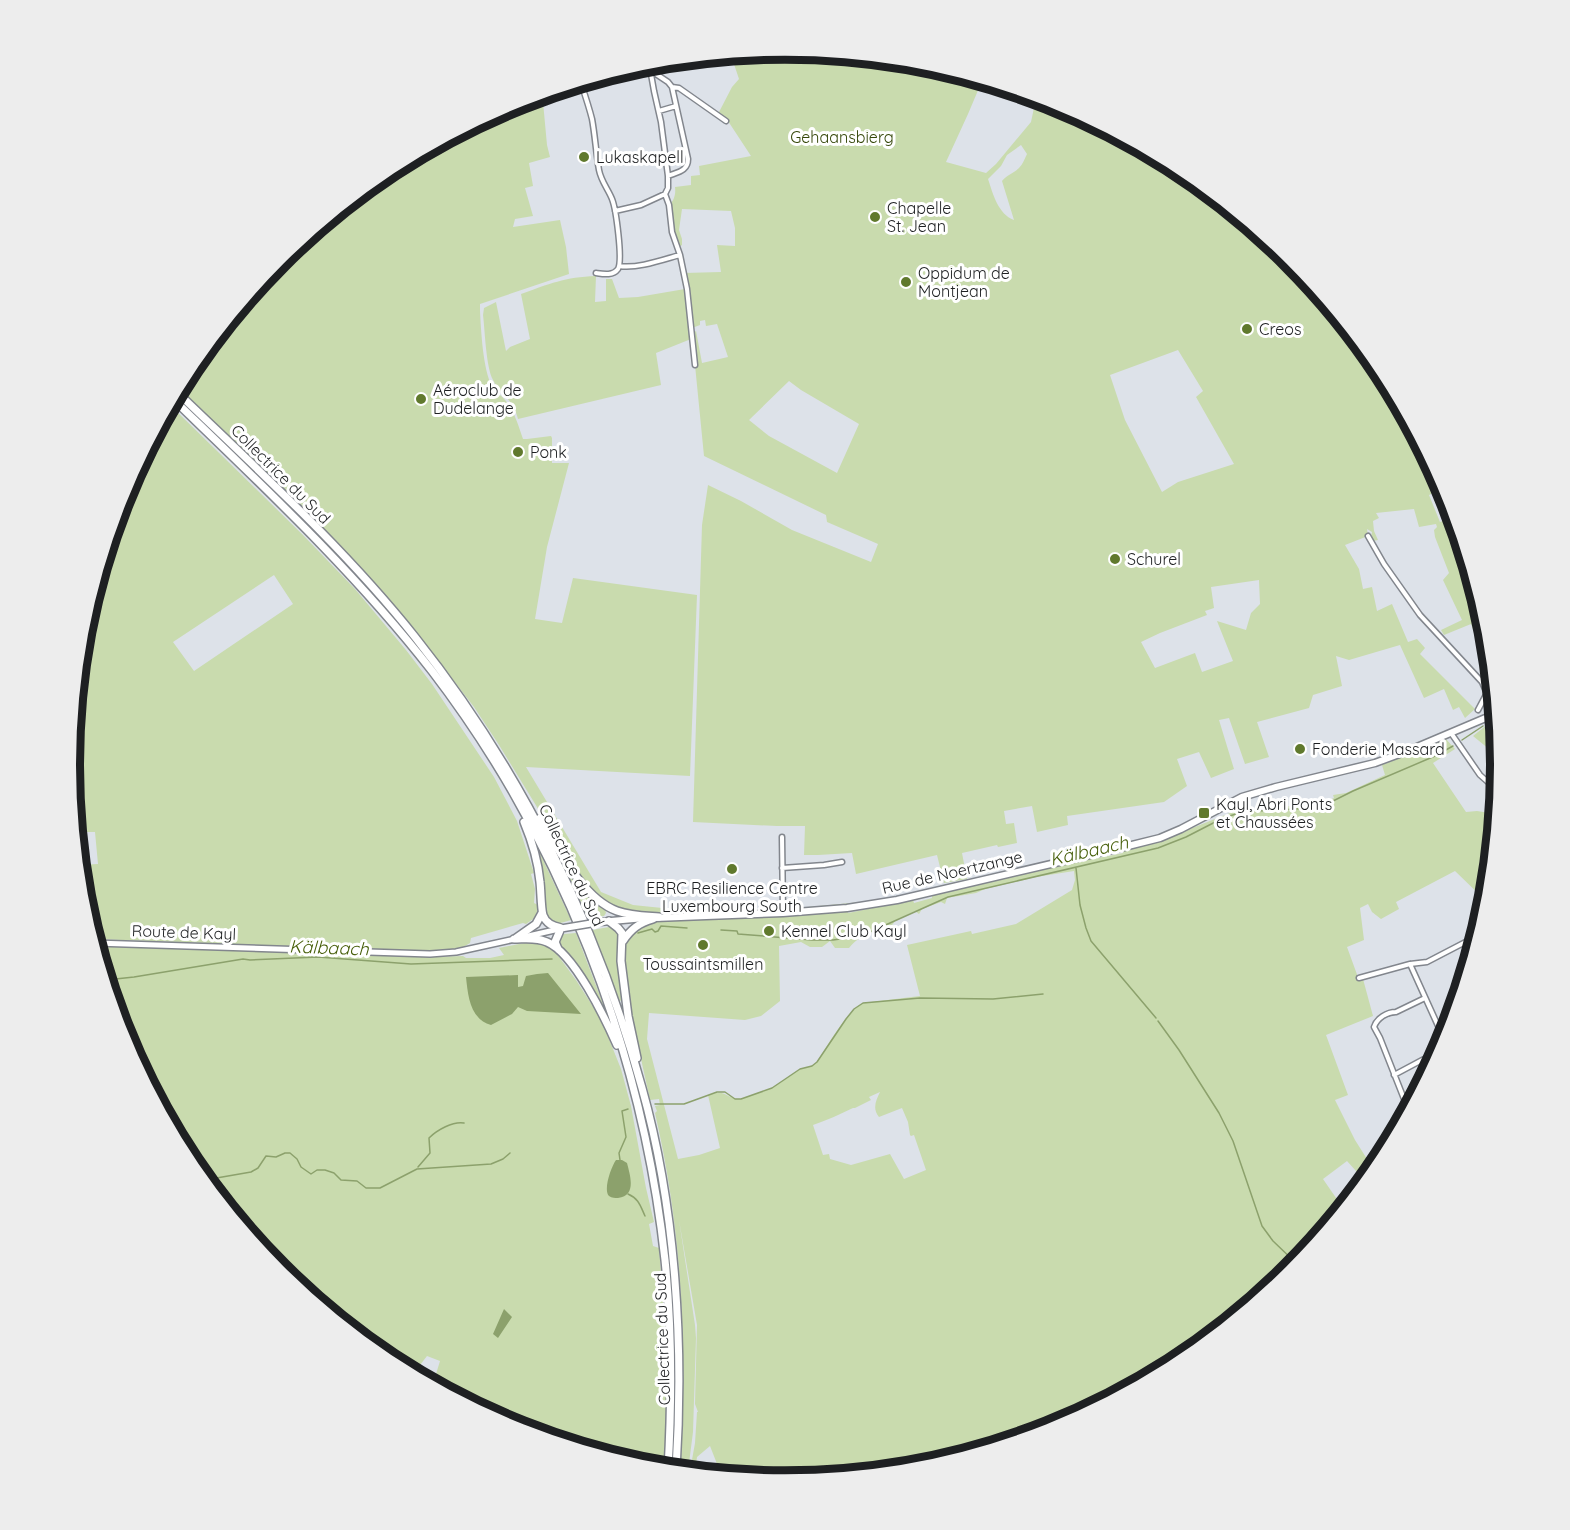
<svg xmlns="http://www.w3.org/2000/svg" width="1570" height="1530" viewBox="0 0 1570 1530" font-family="Quicksand,sans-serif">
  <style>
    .green { fill: #c9dbae; fill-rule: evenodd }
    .water { fill: #8ca16c }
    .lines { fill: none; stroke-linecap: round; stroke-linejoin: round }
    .stream { stroke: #8ca16c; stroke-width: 1.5 }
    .street-casing { stroke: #82868d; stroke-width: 7 }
    .secondary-casing { stroke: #82868d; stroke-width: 8 }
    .primary-casing { stroke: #82868d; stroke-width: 9 }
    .highway-casing { stroke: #82868d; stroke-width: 10 }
    .street { stroke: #fff; stroke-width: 4 }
    .secondary { stroke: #fff; stroke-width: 5 }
    .primary { stroke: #fff; stroke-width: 6 }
    .highway { stroke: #fff; stroke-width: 7 }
    .primary-bridge-casing { stroke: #82868d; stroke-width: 9; stroke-linecap: butt }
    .primary-bridge { stroke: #fff; stroke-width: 6 }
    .poi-dot { fill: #60792d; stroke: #fff; stroke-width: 2 }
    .labels { text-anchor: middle; stroke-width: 6; stroke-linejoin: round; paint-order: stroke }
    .park-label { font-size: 16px; fill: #354709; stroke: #fff }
    .poi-label { font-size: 16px; fill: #1e2022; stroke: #fff; text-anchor: start }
    .street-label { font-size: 16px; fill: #1e2022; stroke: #fff }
    .water-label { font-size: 18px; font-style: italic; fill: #465e09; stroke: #fff }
    .rim { fill: none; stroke: #1e2022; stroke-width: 8 }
  </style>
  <rect width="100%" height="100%" fill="#dde2e9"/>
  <path class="green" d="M785 50 925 63 982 81 968 114 946 162 986 173 996 164 1031 122 1035 103 1008 88 1059 104 1183 170 1291 259 1380 368 1384 376 1385 381H1387L1444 488 1429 495 1440 522 1454 517 1487 628 1475 634 1471 624 1444 635 1441 630 1462 620 1443 580 1449 573 1435 537 1434 530 1437 527 1436 524 1419 527 1414 509 1376 513 1379 518 1373 521 1374 531 1378 540 1373 541 1372 538H1371L1372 532 1367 529 1368 536 1345 545 1359 569 1363 589 1372 587 1377 611 1392 604 1408 642 1417 639 1425 648 1420 654 1475 709 1465 718 1459 707 1453 710 1444 689 1424 698 1400 645 1349 660 1336 656 1342 686 1313 695 1309 708 1257 722 1269 757 1245 764 1229 718 1219 720 1234 769 1211 778 1199 752 1177 759 1187 786 1164 802 1067 816 1068 825 1037 832 1032 806 1004 811 1006 824 1014 823 1017 843 998 847 997 845 962 853 967 879 944 883 937 855 856 874 852 853 818 855H804L805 826H777L693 822 702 525 708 485 741 501 792 530 871 562 878 544 827 522 826 515 704 456 695 365 693 333 696 331 702 363 728 357 717 324 706 326 705 320 700 321V325L692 328 684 273 721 272 717 245 735 246V228L731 211 682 209 679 230 682 239V245L677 248 670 220 669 205C674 201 676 194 675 187L691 185V176L700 175 699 166 751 156 728 121 718 114 732 87 739 79 731 55ZM1021 145 1027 154C1025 158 1023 164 1019 168 1014 173 1008 174 1002 181L1014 220C998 214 993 194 988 179L1001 166 1007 155ZM1178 350 1203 391 1196 397 1234 464 1178 482 1162 492 1125 420 1110 375ZM789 381 801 390 859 424 837 473 769 436 749 420ZM1259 580 1260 604 1251 613 1246 630 1217 621 1233 661 1202 672 1195 653 1155 668 1141 642 1160 633 1207 615 1205 611 1214 608 1211 587Z
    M524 100 525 103 543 102 547 145 550 157 529 163 533 186 525 188 533 216 515 219 513 227 560 220 566 247 569 274 480 304V311C481 330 483 370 492 386 496 393 504 397 508 404 515 414 519 427 523 439H527L551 436 552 438V463H569L547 547 535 619 562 623 573 578 697 595 690 776 526 767 601 892 633 905 672 909V914L640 913 621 910 603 900 589 887 567 856 499 745 474 707 409 623 350 556 295 500 179 388 190 367 279 259 388 170 512 104Z
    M596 276 595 302 606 301V279H612L619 298 638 297 685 289 691 339 656 353 661 385 518 419C513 398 501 396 493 380 486 367 485 331 483 315L484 308 496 302 506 351 510 347 530 339 521 294C549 284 565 277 596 276Z
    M170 405 302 534 355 589 406 650 432 684 494 777 517 821 534 873 531 874 535 889 534 903 538 905 536 917 526 924 523 923 471 938 470 943 460 949 428 951 94 939 83 904 79 865 98 864 95 832H76L70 765 83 625 99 586 102 585 104 581 107 580 123 531 119 530 131 479ZM274 575 293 604 194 671 173 642Z
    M1496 720 1500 758 1473 736 1488 724Z
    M1446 739 1455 749 1433 763 1466 812 1477 811 1496 814 1487 902 1455 871 1396 902 1399 909 1381 919 1372 912 1368 904 1360 908 1364 940 1347 947 1359 980 1363 979 1373 1016 1326 1035 1348 1095 1335 1100 1355 1140 1374 1170 1365 1181 1347 1161 1323 1179 1343 1208 1291 1271 1182 1360 1058 1426 924 1467 785 1480 721 1474 710 1446 697 1457 695 1472 690 1471 695 1443 697 1412H698L695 1404 697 1325 679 1220 695 1325 696 1338 693 1432 688 1471 680 1470C683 1443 682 1415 683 1387 684 1296 676 1203 655 1113L657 1111 655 1106 660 1105 659 1099 650 1100 633 1022 624 958 625 950 627 941 632 933 646 924 688 916V913L766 909 777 906 790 905 798 908 861 902 862 906 847 908 848 913 913 900 914 903 932 898V894L1097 856 1098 858 1123 853V851L1162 840 1235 811 1237 814 1258 811 1281 810V807L1322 803 1334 798 1333 795 1346 793 1385 775 1382 765ZM1074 871 1075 880 1072 890 1016 924 972 934 971 931 907 945 920 996 863 1003C847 1011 827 1046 817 1062L812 1066 800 1069 772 1088 741 1099C725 1099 727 1088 708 1095L720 1148 699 1155 678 1159 647 1039 649 1013 745 1020 761 1016 780 1001 779 946 801 942 810 947H822L830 941 835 948H849C857 938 866 934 878 930L882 932H885L888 925H892L896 920 915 911 919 914 922 909 941 902 945 904 947 898 976 893 985 889 1036 877ZM880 1092C876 1100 872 1109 879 1117L902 1108 908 1122 910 1135 911 1136 914 1135 926 1170 904 1179 890 1154 851 1165 830 1159 829 1154 823 1155 813 1125C828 1120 840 1114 853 1108H855L871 1100 869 1097Z
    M538 849 571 920C559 923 555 927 545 916L536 850Z
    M570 871 605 909 606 913 604 916 588 918 567 872Z
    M609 927 611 928 612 927 620 937 624 1000 619 1001 592 930Z
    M576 933 605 1009 603 1010 559 947 560 937 564 934Z
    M534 941 554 950 576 980 601 1019 621 1069 631 1106 646 1188 654 1222 649 1224 653 1246 659 1248C665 1321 670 1395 664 1469L645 1467 511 1426 433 1384 440 1361 427 1356 413 1374 387 1360 279 1271 190 1162 124 1038 96 946 430 957 463 956 466 958H490L504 955 499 948Z"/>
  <path class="water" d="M548 973 581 1014 527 1011 518 1007 512 1014 491 1025C470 1019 468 996 466 977L518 975V987L523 986 526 976 537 974Z
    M616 1160H622L627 1163C630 1175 637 1196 618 1198 615 1198 612 1198 609 1196 603 1190 611 1167 616 1160Z
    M504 1309 512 1317 498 1338 493 1334Z"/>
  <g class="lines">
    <path class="stream" d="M1462 740 1483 726
      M1076 868 1080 905 1086 928 1091 941 1156 1018
      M721 930 737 931 738 934 812 940H833L861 936 948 897 1158 848 1186 837 1223 818 1236 814 1258 811 1315 808 1327 804 1353 791 1435 756 1453 746
      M638 933 652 929 655 932 658 931 661 926 687 928
      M106 980 134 977 243 959 250 960 318 957 411 964 552 959
      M1158 1021 1179 1050 1219 1113 1233 1141 1262 1226 1273 1241 1297 1264
      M655 1104H684L717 1092H725L735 1099H741L772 1088 800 1069 812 1066 817 1062 846 1019 854 1009 863 1003 920 998 993 999 1043 994
      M620 1160 619 1153 626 1137 622 1111 628 1109
      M418 1167 430 1153 429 1138C437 1130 453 1121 464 1123
      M205 1180 251 1172 258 1168 266 1156 276 1157 285 1153H290L297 1159 301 1167 311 1174 317 1170H325L334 1173 341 1180 357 1181 366 1188H380L417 1169 491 1164 503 1159 510 1153
      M628 1194C639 1199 640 1205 645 1216"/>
    <g class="street-casing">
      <path id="street" d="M649 63 654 91 661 122 668 176V188L665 194 669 205 672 232 680 255 687 289 695 365
        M650 70 668 82 672 87 679 88 726 121
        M581 83C585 95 589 107 592 119 595 135 596 153 599 170 601 181 608 189 612 199 616 209 623 260 618 269 613 276 603 274 596 273
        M659 111 676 106
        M668 176C678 172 688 171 688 159L672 87
        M615 211 641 205 665 194
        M619 266C637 269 662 260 680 255
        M1368 536 1384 564 1420 615 1482 682 1495 712
        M1478 710 1487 693
        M1451 733 1480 775 1489 783 1499 784
        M782 837 783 912
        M782 868 824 865 842 862
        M1410 964 1439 1028 1446 1039
        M1359 978 1410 964 1427 962 1477 936
        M1394 1075 1424 1059H1427L1438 1054
        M1408 1109 1380 1038 1374 1027C1377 1018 1387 1012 1396 1012L1425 998"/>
    </g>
    <g class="secondary-casing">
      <path id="secondary" d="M874 58 916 68 943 69
        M94 590 113 534 125 489
        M524 937 559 929
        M95 943 430 954 456 952 515 939"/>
    </g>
    <g class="primary-casing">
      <path id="primary" d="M655 918 783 913 847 908 897 900 1124 847 1160 838 1181 829 1242 797 1276 787 1375 763 1410 750 1495 714
        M600 922 645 918"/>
    </g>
    <g class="highway-casing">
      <path id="highway" d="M177 392C259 471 344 548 415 637 521 770 597 924 642 1088 676 1209 684 1345 676 1470
        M173 399C263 486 355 572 432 671 561 839 642 1049 665 1260 672 1329 672 1399 668 1469
        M540 818C559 849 582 898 617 911 631 916 645 916 659 917
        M524 822C532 841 538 861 540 882 541 890 541 909 543 915 546 924 553 926 561 928L555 942 558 949
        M609 921 618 928 622 933 621 961 628 1016 637 1058
        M516 938 536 924 542 913
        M514 939C525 939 536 937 547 942 574 953 605 1018 617 1045
        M623 941C631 929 639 923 653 919"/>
    </g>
    <use href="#street" class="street"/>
    <use href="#secondary" class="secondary"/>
    <use href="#primary" class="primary"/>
    <use href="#highway" class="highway"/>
    <g class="primary-bridge-casing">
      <path id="primary-bridge" d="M564 928 600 922"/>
    </g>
    <use href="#primary-bridge" class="primary-bridge"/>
  </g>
  <g class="poi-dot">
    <circle cx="584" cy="157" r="6"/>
    <circle cx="875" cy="217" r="6"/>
    <circle cx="906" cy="282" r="6"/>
    <circle cx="1247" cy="329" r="6"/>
    <circle cx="421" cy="399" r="6"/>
    <circle cx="518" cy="452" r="6"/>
    <circle cx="1115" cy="559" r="6"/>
    <circle cx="1300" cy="749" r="6"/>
    <rect x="1198" y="807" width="12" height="12" rx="3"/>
    <circle cx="732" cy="869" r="6"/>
    <circle cx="769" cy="931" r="6"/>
    <circle cx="703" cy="945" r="6"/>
  </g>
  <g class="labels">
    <g class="park-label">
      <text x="842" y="143">Gehaansbierg</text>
    </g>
    <g class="poi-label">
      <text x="596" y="163">Lukaskapell</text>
      <text x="887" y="214">Chapelle<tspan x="887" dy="18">St. Jean</tspan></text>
      <text x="918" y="279">Oppidum de<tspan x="918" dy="18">Montjean</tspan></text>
      <text x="1259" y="335">Creos</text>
      <text x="433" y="396">Aéroclub de<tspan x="433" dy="18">Dudelange</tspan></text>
      <text x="530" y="458">Ponk</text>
      <text x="1127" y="565">Schurel</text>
      <text x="1312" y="755">Fonderie Massard</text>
      <text x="1216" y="810">Kayl, Abri Ponts<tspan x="1216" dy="18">et Chaussées</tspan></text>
      <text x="732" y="894" text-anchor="middle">EBRC Resilience Centre<tspan x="732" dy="18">Luxembourg South</tspan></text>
      <text x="781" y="937">Kennel Club Kayl</text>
      <text x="703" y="970" text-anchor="middle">Toussaintsmillen</text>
    </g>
    <g class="street-label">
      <text transform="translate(281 474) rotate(45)" y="6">Collectrice du Sud</text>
      <text transform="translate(572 865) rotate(65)" y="6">Collectrice du Sud</text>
      <text transform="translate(952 872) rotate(-13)" y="6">Rue de Noertzange</text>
      <text transform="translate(184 932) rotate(2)" y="6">Route de Kayl</text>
      <text transform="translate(662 1339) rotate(-92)" y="6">Collectrice du Sud</text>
    </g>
    <g class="water-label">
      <text transform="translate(1089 851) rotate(-13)" y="6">Kälbaach</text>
      <text transform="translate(329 948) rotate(2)" y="6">Kälbaach</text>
    </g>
  </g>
  <path d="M0 0H1570V1530H0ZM80 765a705 705 0 1 1 1410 0a705 705 0 1 1-1410 0Z" fill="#ededed" fill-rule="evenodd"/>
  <path class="rim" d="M80 765a705 705 0 1 1 1410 0a705 705 0 1 1-1410 0Z"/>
</svg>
